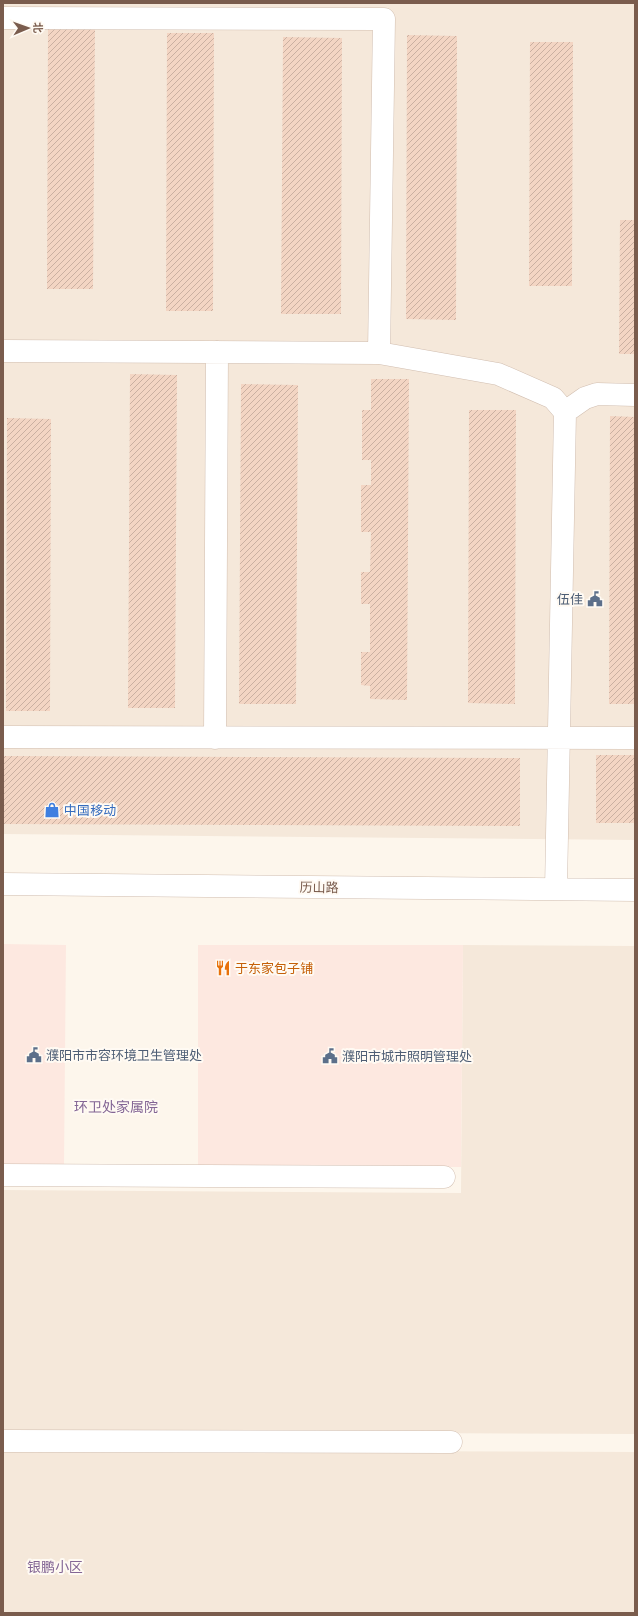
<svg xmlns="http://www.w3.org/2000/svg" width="638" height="1616" viewBox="0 0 638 1616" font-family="Cabin,'Noto Sans SC',sans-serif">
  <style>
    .residential { fill: #f5e8da }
    .commercial { fill: #fde8e0 }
    .building { fill: url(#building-hatch) }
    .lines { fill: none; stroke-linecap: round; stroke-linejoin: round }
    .minor-casing { stroke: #d1beb0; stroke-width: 23 }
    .minor { stroke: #fff; stroke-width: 22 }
    .labels { text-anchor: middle; stroke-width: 4; stroke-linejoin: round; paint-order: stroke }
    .service-label { font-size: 13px; fill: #4e5e75; stroke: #fffaf3; text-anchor: start }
    .shop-label { font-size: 13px; fill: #366cbe; stroke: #fffaf3; text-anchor: start }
    .street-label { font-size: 13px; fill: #7a5c4d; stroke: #fffaf3 }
    .food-label { font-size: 13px; fill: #c56008; stroke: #fffaf3; text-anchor: start }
    .neighbourhood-label { font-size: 14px; fill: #846695; stroke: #fffaf3 }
  </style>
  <defs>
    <pattern id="building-hatch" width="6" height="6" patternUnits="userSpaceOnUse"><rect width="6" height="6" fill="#f3d5c3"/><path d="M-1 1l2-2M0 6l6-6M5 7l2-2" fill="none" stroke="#cab0a1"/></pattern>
  </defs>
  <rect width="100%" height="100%" fill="#fdf6ec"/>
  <path class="residential" d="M3 3H635V840L3 834Z
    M463 945 635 946V1434L3 1431V1190L461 1193Z
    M3 1450 635 1452V1613H3Z"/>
  <path class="commercial" d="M3 944 66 945 64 1165H3Z
    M198 945H463L461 1167 198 1166Z"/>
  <path class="building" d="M48 27 95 28 93 289H47Z
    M167 33H214L213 311H166Z
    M407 35 457 36 456 320 406 319Z
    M283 37 342 38 341 314H281Z
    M530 42H573L572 286H529Z
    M620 220H635V354H619Z
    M130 374 177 375 175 708H128Z
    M371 379H409L407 700 370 699V686L361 685V652H370V604H361V572H370L371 532H361V485H371V460H362V410H371Z
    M241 384 298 385 296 704H239Z
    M469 410H516L515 704 468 703Z
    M610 416 635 417V704H609Z
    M7 418 51 419 50 711H6Z
    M596 755H635V823H596Z
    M3 756 520 758V826L3 824Z"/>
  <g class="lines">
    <g class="minor-casing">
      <path id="minor" d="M3 18 384 19 379 353
        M3 351 379 353 498 374 553 398 565 412 556 889
        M565 412 585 398 597 394 635 395
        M3 737 635 738
        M215 738 217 352
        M3 884 635 890
        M3 1175 444 1177
        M3 1441 451 1442"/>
    </g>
    <use href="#minor" class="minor"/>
  </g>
  <defs>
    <g id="civic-bare" transform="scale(1.2)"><path d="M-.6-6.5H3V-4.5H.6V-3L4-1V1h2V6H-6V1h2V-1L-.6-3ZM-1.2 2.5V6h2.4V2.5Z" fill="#5c6f8a" stroke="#fffaf3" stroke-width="2.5" paint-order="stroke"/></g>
    <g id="shop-bare" transform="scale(1.2)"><path d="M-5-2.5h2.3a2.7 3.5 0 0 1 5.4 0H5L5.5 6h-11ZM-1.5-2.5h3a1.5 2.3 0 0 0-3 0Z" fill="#3f7fe0" stroke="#fffaf3" stroke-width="2.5" paint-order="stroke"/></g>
    <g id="restaurant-bare" transform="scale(1.2)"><path d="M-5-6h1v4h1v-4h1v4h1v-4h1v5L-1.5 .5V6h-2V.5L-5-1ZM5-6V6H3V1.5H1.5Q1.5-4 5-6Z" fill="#e8710a" stroke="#fffaf3" stroke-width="2.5" paint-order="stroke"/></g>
  </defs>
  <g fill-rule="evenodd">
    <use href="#civic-bare" x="595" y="599"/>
    <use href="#shop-bare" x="52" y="810"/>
    <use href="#restaurant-bare" x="223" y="968"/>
    <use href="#civic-bare" x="34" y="1055"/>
    <use href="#civic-bare" x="330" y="1056"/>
  </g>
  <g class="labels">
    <g class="service-label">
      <text x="583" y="604" text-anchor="end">伍佳</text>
      <text x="46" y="1060">濮阳市市容环境卫生管理处</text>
      <text x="342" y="1061">濮阳市城市照明管理处</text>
    </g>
    <g class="shop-label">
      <text x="64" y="815">中国移动</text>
    </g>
    <g class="street-label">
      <text transform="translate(319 887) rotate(1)" y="5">历山路</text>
    </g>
    <g class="food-label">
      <text x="235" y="973">于东家包子铺</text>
    </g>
    <g class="neighbourhood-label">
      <text x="116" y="1112">环卫处家属院</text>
      <text x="55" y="1572">银鹏小区</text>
    </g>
  </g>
  <rect width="638" height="1616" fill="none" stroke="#7a5c4d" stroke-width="8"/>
  <g transform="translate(28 28) rotate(88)" stroke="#fffaf3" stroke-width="3" paint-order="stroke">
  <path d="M0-3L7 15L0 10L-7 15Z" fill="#7a5c4d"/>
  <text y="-6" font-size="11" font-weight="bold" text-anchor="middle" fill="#7a5c4d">北</text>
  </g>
</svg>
